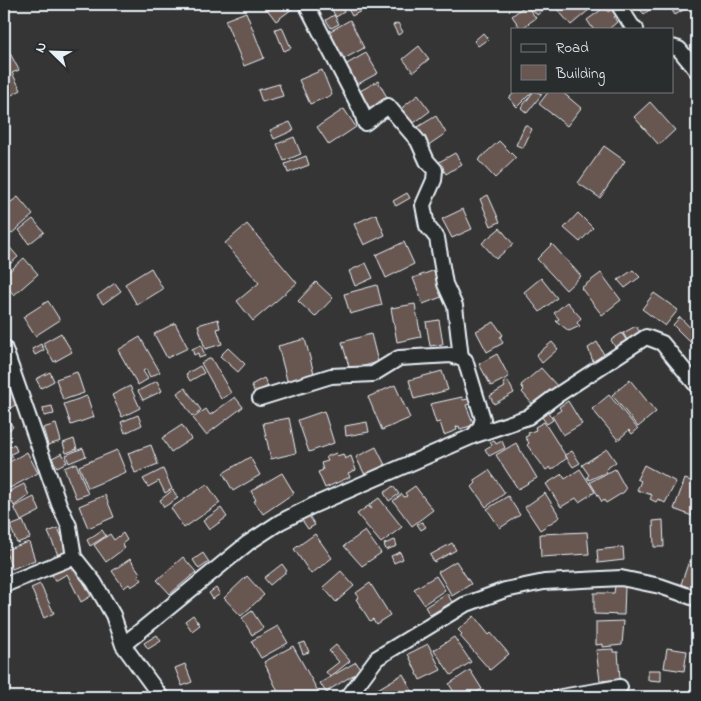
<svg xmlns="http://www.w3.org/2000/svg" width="701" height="701" viewBox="0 0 701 701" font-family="'Indie Flower',sans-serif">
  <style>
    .building { fill: #685751; stroke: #e8f1f8 }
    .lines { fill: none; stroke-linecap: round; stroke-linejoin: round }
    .street-casing { stroke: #e8f1f8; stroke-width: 18 }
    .street { stroke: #2a2d2e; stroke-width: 14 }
  </style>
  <rect width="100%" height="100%" fill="#363535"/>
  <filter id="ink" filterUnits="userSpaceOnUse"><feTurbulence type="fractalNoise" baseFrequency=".02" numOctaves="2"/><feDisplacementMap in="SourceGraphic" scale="10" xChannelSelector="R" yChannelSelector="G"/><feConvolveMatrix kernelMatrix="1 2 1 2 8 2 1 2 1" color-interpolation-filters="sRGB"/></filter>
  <g filter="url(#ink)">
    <path class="building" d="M263 4H288L292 9 276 21Z
      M340 4 344 12 336 17 331 8Z
      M357 4H374L352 16 348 9Z
      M428 4H442L433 11Z
      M528 4H544L546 8 537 15Z
      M559 4H596L571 25 555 7Z
      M640 4H657L644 14 637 6Z
      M668 4H693L675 15Z
      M526 5 536 18 521 29 512 16Z
      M605 7 608 12 612 9 617 15 614 17 617 22 609 29H593L587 20Z
      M246 12 264 58 244 66 225 20Z
      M334 15 339 24 331 28 326 20Z
      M350 20 364 48 340 61 325 34Z
      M398 23 403 32 398 35 393 25Z
      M282 27 291 48 284 51 275 29Z
      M483 33 488 39 478 46 474 41Z
      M5 44 19 70 12 73 21 90 8 97 4 89Z
      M419 46 429 59 413 72 403 59Z
      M366 53 378 73 356 85 345 65Z
      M322 70 332 95 310 104 299 80Z
      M378 81 389 101 372 111 368 105 366 106 360 96 363 94 360 91Z
      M279 84 283 96 262 102 258 90Z
      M516 91H533L517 107 509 98Z
      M534 91 542 94 527 113 521 108Z
      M549 91H561L581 108 567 126 539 104Z
      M418 95 430 111 410 126 398 111Z
      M650 102 675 130 659 145 634 117Z
      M344 109 356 127 329 145 317 127Z
      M436 116 446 133 427 146 416 128Z
      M290 122 294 130 274 139 270 130Z
      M525 125 532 129 523 148 516 145Z
      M294 137 301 154 284 161 277 144Z
      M499 141 516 158 495 178 478 160Z
      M604 146 625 161 600 198 578 183Z
      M455 153 462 164 446 174 439 162Z
      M306 156 309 165 288 173 285 164Z
      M407 193 410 198 396 206 393 201Z
      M488 195 500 222 491 226 480 199Z
      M18 197 33 215 11 234 4 226V209L8 205 5 202 8 199 11 202Z
      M463 209 472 229 452 238 442 219Z
      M578 213 593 228 580 242 564 228Z
      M376 214 385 235 364 245 354 224Z
      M33 219 44 232 29 244 19 230Z
      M247 224 297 283 253 321 237 301 259 283 225 243Z
      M500 228 513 244 496 259 482 243Z
      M404 242 414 264 386 278 376 255Z
      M6 243 18 257 4 269V244Z
      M552 244 581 276 566 290 537 259Z
      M24 258 38 274 14 295 4 283V276Z
      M366 263 373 278 355 286 349 271Z
      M151 268 163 289 137 305 125 284Z
      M435 270 444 296 423 304 413 278Z
      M633 270 640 277 625 288 618 280Z
      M601 273 621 300 602 315 581 288Z
      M541 278 557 298 540 312 524 292Z
      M316 282 333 298 315 317 298 301Z
      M115 283 121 291 103 304 97 296Z
      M377 285 382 305 350 314 344 294Z
      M654 293 678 310 665 326 642 309Z
      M48 301 60 320 35 336 23 317Z
      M567 302 581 318 577 323 580 326 569 331 556 321 559 319 554 313Z
      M415 304 421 337 397 342 391 308Z
      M680 317 697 335 691 343 673 325Z
      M218 319 220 328 217 329 222 344 205 349 198 325Z
      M439 320 443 344 430 346 426 322Z
      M494 322 503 335 500 337 503 343 487 352 476 331Z
      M175 323 188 348 167 358 154 334Z
      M636 326 643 337 630 345 623 333Z
      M61 333 72 352 54 362 43 343Z
      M622 333 629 345 618 352 611 340Z
      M371 334 378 362 350 370 342 342Z
      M140 337 160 372 150 377 146 369 143 371 148 379 138 385 118 350Z
      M305 339 315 377 288 384 278 346Z
      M552 342 558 349 542 363 536 355Z
      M597 342 607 360 595 367 588 348Z
      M41 344 44 350 35 355 32 349Z
      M201 345 205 356 199 358 198 353 194 355 192 349Z
      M228 348 245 364 238 372 220 356Z
      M497 354 509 377 491 386 479 364Z
      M211 358 231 393 221 399 201 363Z
      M200 366 204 373 190 381 186 374Z
      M541 368 558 387 535 407 522 392 524 390 521 385Z
      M442 371 448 390 414 399 409 380Z
      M50 372 54 381 41 388 36 379Z
      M77 372 84 393 63 400 56 379Z
      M264 378 268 386 255 393 251 385Z
      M630 380 656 412 638 427 612 395Z
      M157 381 162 391 143 400 138 391Z
      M508 381 514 393 494 404 490 396 505 387 503 383Z
      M4 384 19 402 8 410 4 404Z
      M395 385 410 418 382 430 368 397Z
      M130 386 140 408 122 417 112 395Z
      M185 388 201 410 192 416 177 393Z
      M609 395 638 429 632 434 629 430 618 440 592 409Z
      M87 396 94 417 71 425 64 404Z
      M235 397 243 407 206 435 193 418 206 409 210 415Z
      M462 397 463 400 468 399 470 404 466 405 474 425 460 429 459 426 456 427 457 430 444 435 440 422 436 423 430 404Z
      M568 401 582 424 563 435 552 416 561 410 559 407Z
      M52 406 54 414 44 416 43 408Z
      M324 411 334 443 309 452 298 420Z
      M548 412 553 420 547 424 541 416Z
      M4 413 13 427 4 433Z
      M138 415 142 425 125 433 121 422Z
      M289 418 296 453 271 459 263 423Z
      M697 419V436L691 433Z
      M367 422 369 432 346 436 345 426Z
      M544 422 567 458 552 470 550 467 546 470 527 445 529 443 525 437 529 435 528 433 536 430 535 427Z
      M56 424 61 441 48 445 43 428Z
      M182 425 191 439 171 452 162 438Z
      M74 439 77 449 66 453 63 443Z
      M494 440 496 444 502 441 505 448 489 456 485 449 492 445 490 442Z
      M516 443 537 478 518 489 496 455Z
      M14 444 17 451 11 454 13 457 8 460 4 450Z
      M151 445 158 464 135 473 128 453Z
      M376 447 385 465 365 475 356 457Z
      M83 448 86 456 69 463 66 455Z
      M607 449 616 462 606 469 607 472 589 480 587 477 589 475 582 465Z
      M117 450 126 472 88 488 79 466Z
      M572 451 580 463 573 467 565 455Z
      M27 452 38 473 10 488 4 479V465Z
      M62 453 67 462 57 467 52 458Z
      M336 453 337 456 343 454 345 459 351 456 356 470 348 473 350 477 325 488 318 472 323 470 321 463 328 461 326 457Z
      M250 457 260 475 233 491 223 473Z
      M76 463 88 494 76 498 64 468Z
      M644 465 676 482 665 503 658 499 656 502 650 499 652 495 637 490 641 481 637 479Z
      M163 469 172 489 165 493 159 481 148 487 143 479Z
      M580 469 595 492 579 502 576 498 561 507 546 484 562 474 565 479Z
      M615 469 626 489 624 492 606 503 604 500 602 502 590 482Z
      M489 470 505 493 486 507 472 487 476 483 474 480Z
      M282 473 294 493 263 514 254 501 256 500 251 491Z
      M685 479 697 483V501L692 516 674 509Z
      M24 484 29 495 14 506 12 502 9 504 4 494Z
      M207 484 220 503 184 528 171 508Z
      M393 486 399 494 389 501 384 493Z
      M415 486 433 510 412 526 393 501 402 494 404 497 407 496 405 493Z
      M173 490 178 498 164 507 160 500Z
      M545 493 560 517 540 530 525 507Z
      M105 495 114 517 88 528 79 506Z
      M508 496 520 515 500 528 487 509Z
      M34 497 40 511 21 521 14 507Z
      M379 498 402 527 381 543 357 514 368 506 372 509 369 505Z
      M221 508 227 517 209 530 203 521Z
      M309 516 315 525 308 529 302 520Z
      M663 520 664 547H654L653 521Z
      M23 521 30 538 17 543 10 526Z
      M422 522 426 527 421 530 417 524Z
      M58 528 68 551 58 555 48 532Z
      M102 530 106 536 90 546 87 540Z
      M365 531 381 553 362 566 344 546Z
      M587 532 589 554 541 557 540 534Z
      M123 533 127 540 122 544 125 548 106 562 94 545 110 534 114 540Z
      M315 534 332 558 311 574 294 549Z
      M395 540 397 546 386 550 384 544Z
      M29 542 35 560 12 569 5 550Z
      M452 543 456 550 434 562 430 555Z
      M623 547 624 560 598 563 597 550Z
      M400 552 403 559 394 563 391 556Z
      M203 553 209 562 199 569 193 560Z
      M183 557 196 572 170 594 157 580Z
      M130 559 140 573 138 575 142 580 131 587 129 584 124 588 112 571Z
      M72 561 91 596 81 602 67 574 55 581 51 572Z
      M456 561 471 584 452 596 438 572Z
      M689 561 697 564V592L680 587Z
      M282 564 287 571 270 585 264 578Z
      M341 571 354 586 336 602 323 587Z
      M247 576 264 595 241 616 224 598Z
      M436 576 445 590 424 604 414 589Z
      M370 583 390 615 376 624 373 619 370 621 356 599 359 597 356 593Z
      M40 584 54 613 44 618 31 588Z
      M615 586H625L624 615 594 614V593H614Z
      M216 588 220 594 213 599 209 593Z
      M447 593 452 602 430 615 425 607Z
      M252 611 263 628 252 635 242 618Z
      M193 615 200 625 192 631 185 621Z
      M474 616 489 635 491 633 509 654 490 670 460 636 462 634 458 630Z
      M624 621 622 645 603 647V644L596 645V622Z
      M278 626 288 643 261 658 251 641Z
      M157 635 161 641 148 649 144 643Z
      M454 637 471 662 451 675 434 650Z
      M305 642 309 652 303 654 299 644Z
      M428 644 441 670 420 680 408 654Z
      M336 645 350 661 330 677 326 672 339 662 329 651Z
      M293 646 319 693 312 697H284L282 693 279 694 264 662Z
      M667 648 687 651 684 671 664 668Z
      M613 649V652H618L620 679 600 681 596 650Z
      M356 662 361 670 329 690 327 694 320 683Z
      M185 664 192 682 182 686 175 668Z
      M470 670 482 689 469 697H457L449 684Z
      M648 670H661V681L648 680Z
      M403 674 414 695 410 697H364Z"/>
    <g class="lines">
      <g class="street-casing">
        <path id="street" d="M306 4 361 110 365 123 388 106 418 141 427 161 435 170 434 180 423 205 427 226 437 238 445 284 455 306 461 358
          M618 4 632 26 636 29
          M672 47 679 49 697 71
          M4 347 59 504 69 526 74 557 94 582 113 615 123 645 161 697
          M260 398 331 376 373 374 399 358 451 355 465 360 483 419 480 428 473 436
          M4 585 74 557
          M123 645 248 543 280 522 312 506 473 436 528 417 556 396 646 337 662 343 697 386
          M348 697 377 658 464 605 505 590 544 582 621 578 660 586 697 599
          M561 697 620 687"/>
      </g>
      <use href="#street" class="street"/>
    </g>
  </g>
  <rect width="701" height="701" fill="none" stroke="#2a2d2e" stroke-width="20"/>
  <rect x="10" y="10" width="681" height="681" fill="none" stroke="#e8f1f8" stroke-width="2" filter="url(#ink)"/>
  <rect x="511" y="28" width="162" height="65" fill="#2a2d2e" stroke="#767b7f"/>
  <rect x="521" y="44" width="25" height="8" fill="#2a2d2e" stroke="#767b7f"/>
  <text x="556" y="52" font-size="15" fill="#e8f1f8">Road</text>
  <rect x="521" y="65" width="25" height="15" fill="#685751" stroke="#767b7f"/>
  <text x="556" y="78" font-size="15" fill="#e8f1f8">Building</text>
  <g transform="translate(52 52) rotate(293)" stroke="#2a2d2e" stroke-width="4" paint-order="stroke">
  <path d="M0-4L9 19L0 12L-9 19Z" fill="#e8f1f8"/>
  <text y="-8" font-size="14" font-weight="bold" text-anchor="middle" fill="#e8f1f8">N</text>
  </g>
</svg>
